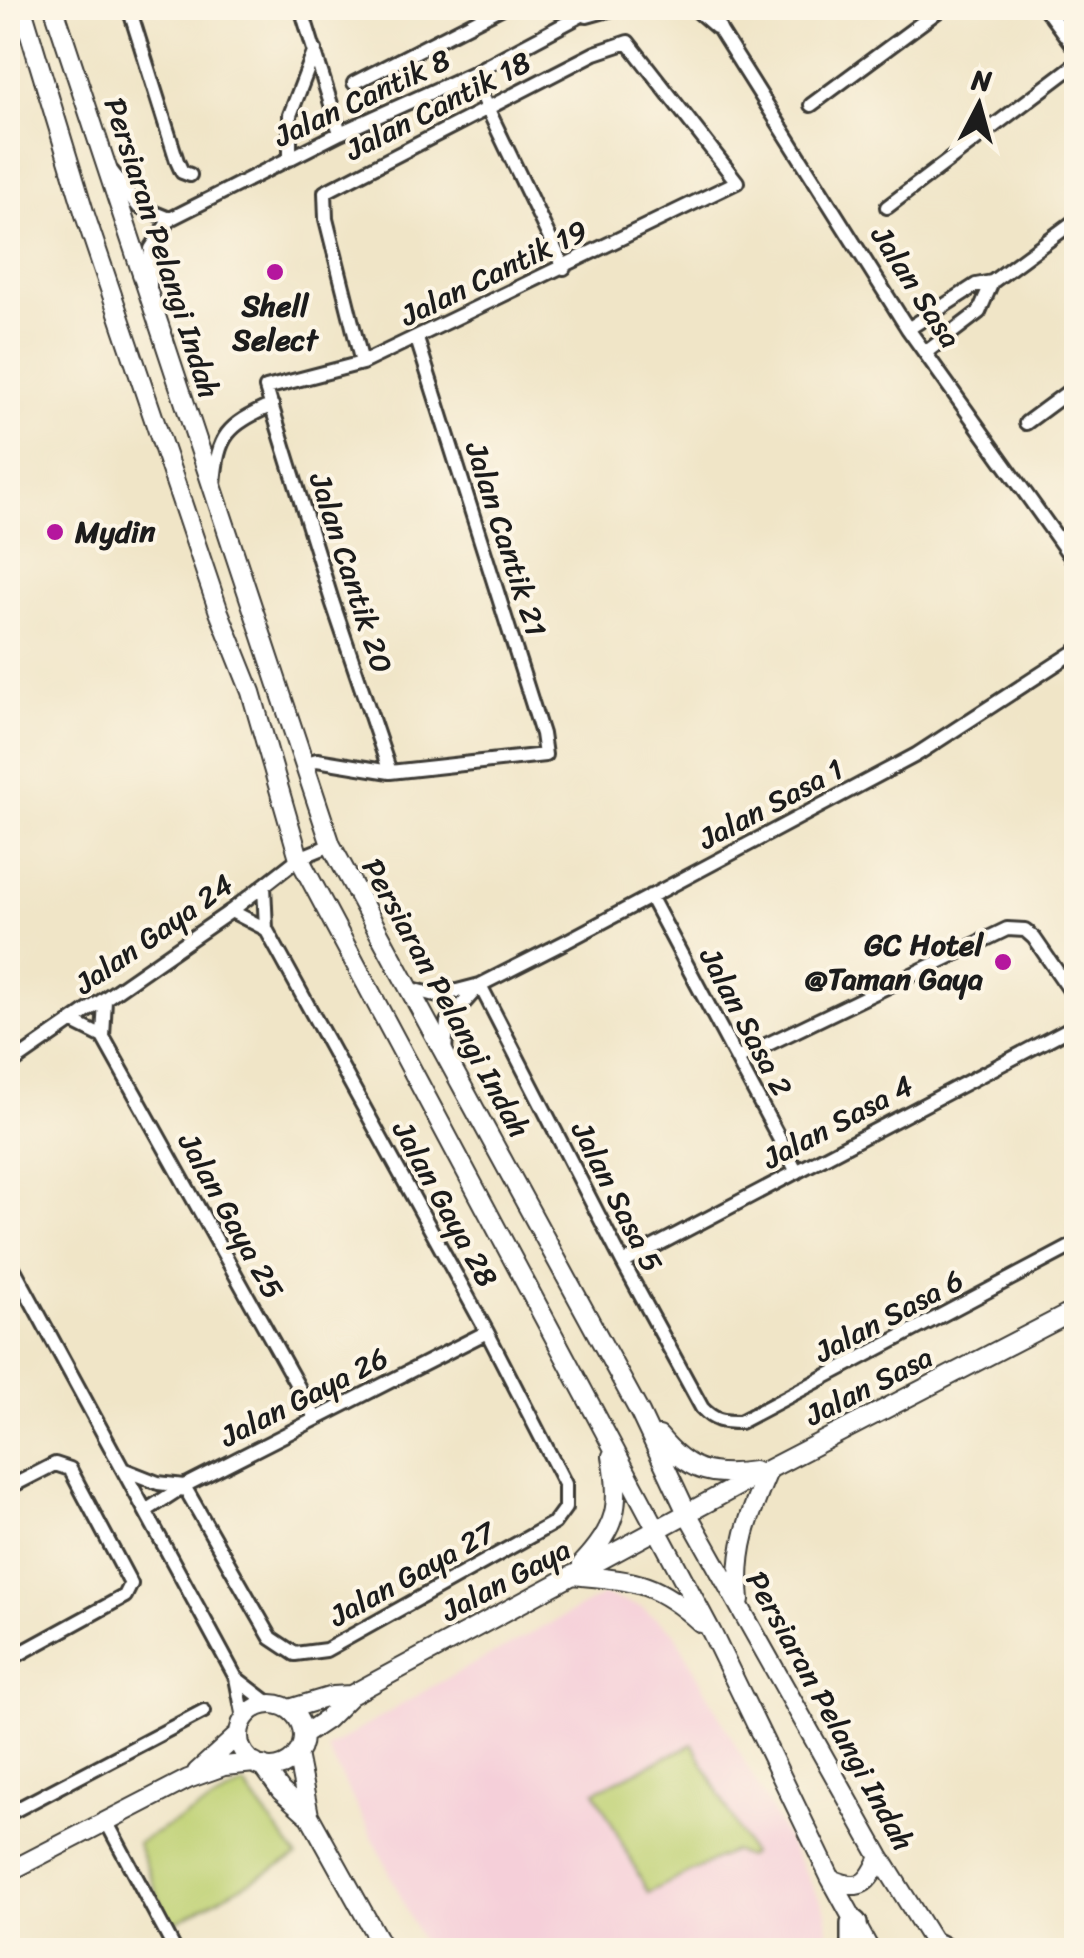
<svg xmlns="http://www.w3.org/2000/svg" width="1084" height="1958" viewBox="0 0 1084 1958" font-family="Sriracha,sans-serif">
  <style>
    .built { fill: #f5cfd9 }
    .green { fill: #bfd174; stroke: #6e7648; stroke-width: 2.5 }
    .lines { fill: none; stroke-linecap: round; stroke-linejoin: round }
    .street-casing { stroke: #3c3a36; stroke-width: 18 }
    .secondary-casing { stroke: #3c3a36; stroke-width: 22 }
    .highway-casing { stroke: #3c3a36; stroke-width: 30 }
    .street { stroke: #fff; stroke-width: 12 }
    .secondary { stroke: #fff; stroke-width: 18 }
    .highway { stroke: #fff; stroke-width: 25 }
    .poi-dot { fill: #b5179e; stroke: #fcf5e5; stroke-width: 4 }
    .labels { text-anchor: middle; stroke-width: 8; stroke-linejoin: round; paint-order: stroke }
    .street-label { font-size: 30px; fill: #1c1c1c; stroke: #fcf5e5 }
    .poi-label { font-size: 30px; font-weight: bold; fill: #1c1c1c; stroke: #fcf5e5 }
  </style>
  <rect width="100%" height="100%" fill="#fcf5e5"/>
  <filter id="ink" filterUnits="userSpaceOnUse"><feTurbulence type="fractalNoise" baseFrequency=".01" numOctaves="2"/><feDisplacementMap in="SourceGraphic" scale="20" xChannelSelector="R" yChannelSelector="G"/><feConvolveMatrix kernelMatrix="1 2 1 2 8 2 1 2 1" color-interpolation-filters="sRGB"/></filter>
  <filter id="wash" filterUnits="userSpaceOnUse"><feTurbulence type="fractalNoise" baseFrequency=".0048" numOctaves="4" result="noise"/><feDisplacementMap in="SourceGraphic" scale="40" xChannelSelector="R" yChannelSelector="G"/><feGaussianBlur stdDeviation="2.25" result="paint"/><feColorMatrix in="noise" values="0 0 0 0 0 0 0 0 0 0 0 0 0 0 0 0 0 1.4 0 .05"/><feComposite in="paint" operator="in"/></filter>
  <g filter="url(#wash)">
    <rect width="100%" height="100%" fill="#f0e5c7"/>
    <path class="built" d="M603 1595 641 1607 674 1632 827 1913 828 1950H425L379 1850 327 1749 433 1686Z"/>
    <path class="green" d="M693 1744 751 1854 746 1857 733 1851 648 1893 595 1791Z
      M244 1785 297 1856 170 1925 137 1843Z"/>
  </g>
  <g filter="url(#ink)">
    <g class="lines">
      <g class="street-casing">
        <path id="street" d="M129 8 177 161 182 172 190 175
          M301 8 340 133
          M694 8 716 27
          M710 8 721 32 908 329 1076 564
          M1045 8 1076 50
          M587 16 616 8
          M471 74 564 268
          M354 83 501 8
          M811 105 942 8
          M290 159V115L315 50
          M112 172 138 206 170 219
          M887 207 1076 64
          M150 286 151 249 170 219 340 133 471 74 595 8
          M908 329 976 285 992 282 1076 220
          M925 353 979 312 992 282
          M362 363 326 219 325 192 595 53 628 42 737 182 362 363 266 388 332 601 390 772
          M1026 423 1076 386
          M214 484C218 435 226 426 272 405
          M303 764 317 760 390 772 545 755 542 734 417 339
          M650 896 797 1172
          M231 911 266 929
          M480 985 623 1263 702 1408C714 1421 723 1422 740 1422L1076 1244
          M412 989 438 996 480 985 565 942 916 755 1076 651
          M105 1000 103 1037 316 1419
          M73 1022 103 1037
          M445 1052 447 1022 479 986
          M737 1059 1007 929 1025 930 1034 938 1076 999
          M8 1066 231 911 299 858 331 845
          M8 1258 236 1678 244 1718
          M623 1263 1076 1025
          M125 1470 158 1483 184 1486
          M184 1486 271 1638 295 1654 326 1650 554 1523 565 1508V1484L487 1332 266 929 264 886
          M8 1488 55 1464 70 1469 131 1584 125 1596 8 1660
          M147 1510 184 1486 487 1332
          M236 1678 270 1704
          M8 1814 204 1711
          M106 1821 175 1950"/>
      </g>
      <g class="secondary-casing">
        <path id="secondary" d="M22 8 85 215 219 612 251 692 299 858 712 1633 831 1879 870 1950
          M54 8 331 845 640 1413 687 1513 880 1857 938 1950
          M659 1436C687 1470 709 1478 754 1471
          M582 1564C617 1527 621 1506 612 1456
          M572 1575C633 1581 654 1580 701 1623
          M740 1600C735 1548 749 1516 769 1469
          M239 1736a32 32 0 1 1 64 0a32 32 0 1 1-64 0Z
          M289 1709 332 1696 351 1695
          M303 1735 327 1719 351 1695 769 1469 1076 1310
          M297 1754 309 1815 384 1950
          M263 1766 281 1791 308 1815
          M197 1772 239 1734
          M8 1872 188 1779 224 1766 255 1763
          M831 1879C861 1892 868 1884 880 1857"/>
      </g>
      <g class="highway-casing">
        <path id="highway" d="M854 1924V1950
          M937 1947 942 1950"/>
      </g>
      <use href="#street" class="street"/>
      <use href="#secondary" class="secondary"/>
      <use href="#highway" class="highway"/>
    </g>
  </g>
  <g class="poi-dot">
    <circle cx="275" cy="272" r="10"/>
    <circle cx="55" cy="532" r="10"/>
    <circle cx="1003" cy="962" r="10"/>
  </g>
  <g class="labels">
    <g class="street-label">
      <text transform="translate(362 98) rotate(-25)" y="10">Jalan Cantik 8</text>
      <text transform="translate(438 106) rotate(-27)" y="10">Jalan Cantik 18</text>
      <text transform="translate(162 248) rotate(72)" y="10">Persiaran Pelangi Indah</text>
      <text transform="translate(494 273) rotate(-26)" y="10">Jalan Cantik 19</text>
      <text transform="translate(916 287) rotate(57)" y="10">Jalan Sasa</text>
      <text transform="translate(506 539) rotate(72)" y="10">Jalan Cantik 21</text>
      <text transform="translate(351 573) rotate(72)" y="10">Jalan Cantik 20</text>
      <text transform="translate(771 804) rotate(-28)" y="10">Jalan Sasa 1</text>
      <text transform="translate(154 934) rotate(-35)" y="10">Jalan Gaya 24</text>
      <text transform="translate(446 998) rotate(61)" y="10">Persiaran Pelangi Indah</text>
      <text transform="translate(746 1022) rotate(62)" y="10">Jalan Sasa 2</text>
      <text transform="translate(838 1122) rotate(-28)" y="10">Jalan Sasa 4</text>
      <text transform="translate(617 1197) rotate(63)" y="10">Jalan Sasa 5</text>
      <text transform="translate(445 1204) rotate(61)" y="10">Jalan Gaya 28</text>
      <text transform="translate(231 1216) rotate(61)" y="10">Jalan Gaya 25</text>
      <text transform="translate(889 1316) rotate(-28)" y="10">Jalan Sasa 6</text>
      <text transform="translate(869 1386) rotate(-27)" y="10">Jalan Sasa</text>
      <text transform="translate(304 1397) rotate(-27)" y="10">Jalan Gaya 26</text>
      <text transform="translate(412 1574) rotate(-29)" y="10">Jalan Gaya 27</text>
      <text transform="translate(506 1580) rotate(-28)" y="10">Jalan Gaya</text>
      <text transform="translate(830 1711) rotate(61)" y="10">Persiaran Pelangi Indah</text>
    </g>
    <g class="poi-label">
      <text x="275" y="316">Shell<tspan x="275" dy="34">Select</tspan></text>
      <text x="75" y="542" text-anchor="start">Mydin</text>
      <text x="983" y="955" text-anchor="end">GC Hotel<tspan x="983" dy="34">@Taman Gaya</tspan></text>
    </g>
  </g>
  <rect width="1084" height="1958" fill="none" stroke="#fcf5e5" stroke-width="40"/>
  <g transform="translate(979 105) rotate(6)" stroke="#fcf5e5" stroke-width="8" paint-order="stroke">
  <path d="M0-8L18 38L0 25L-18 38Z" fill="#1c1c1c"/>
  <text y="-15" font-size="28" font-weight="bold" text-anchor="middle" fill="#1c1c1c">N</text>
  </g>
</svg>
